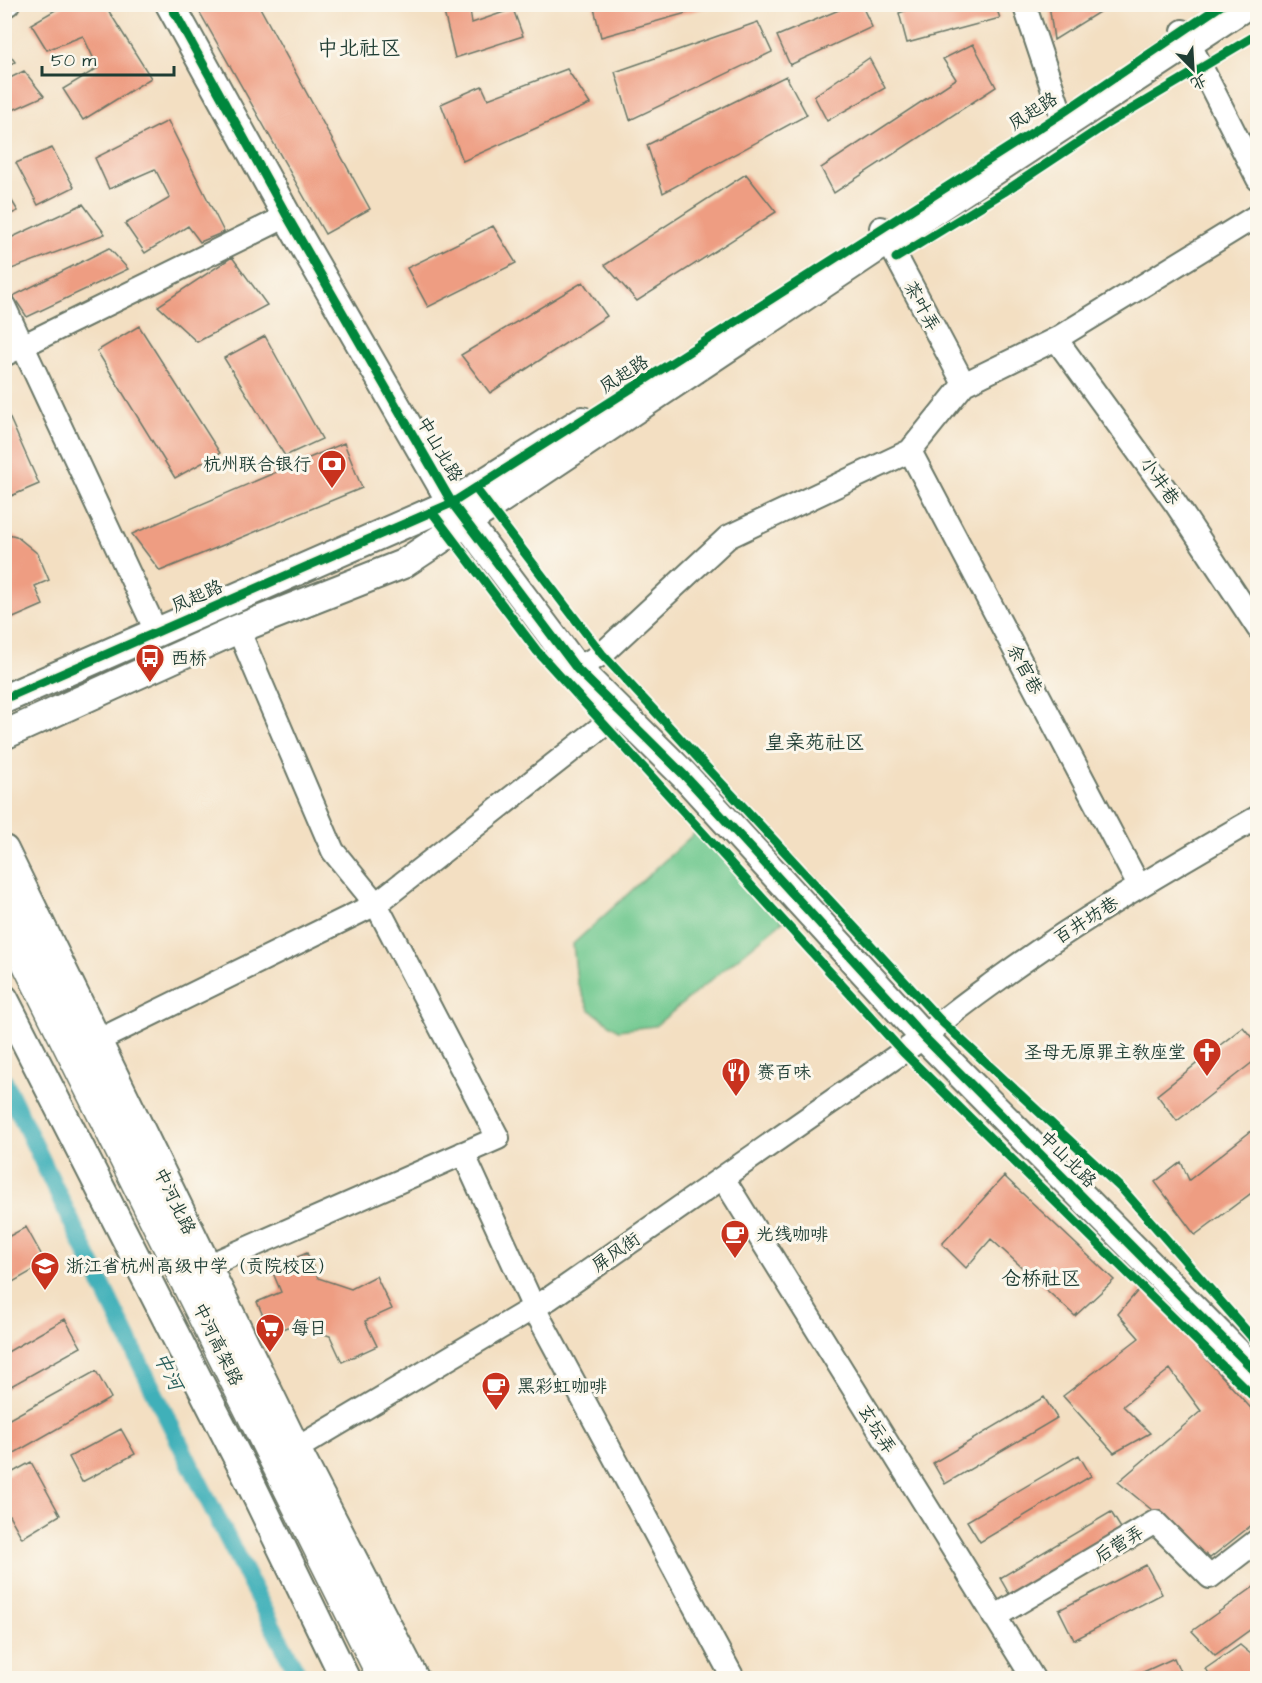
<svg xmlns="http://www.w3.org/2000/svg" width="1262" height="1683" viewBox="0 0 1262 1683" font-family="'Architects Daughter','LXGW WenKai TC',sans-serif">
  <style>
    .green { fill: #6ec88e; stroke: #468261; stroke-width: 1.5 }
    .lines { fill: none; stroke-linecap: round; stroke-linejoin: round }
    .canal { stroke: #40b0b9; stroke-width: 18 }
    .building { fill: #ee9d82 }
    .minor-casing { stroke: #697666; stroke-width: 26 }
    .major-casing { stroke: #697666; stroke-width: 32 }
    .highway-casing { stroke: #697666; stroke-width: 36 }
    .minor { stroke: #fff; stroke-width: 22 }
    .major { stroke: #fff; stroke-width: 28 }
    .highway { stroke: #fff; stroke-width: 33 }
    .cycleway-casing { stroke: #fbf7ec; stroke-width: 13 }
    .cycleway { stroke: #00873e; stroke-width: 9 }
    .labels { text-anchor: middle; stroke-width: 6; stroke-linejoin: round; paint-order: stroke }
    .street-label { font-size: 18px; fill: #1f3d34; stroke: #fbf7ec }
    .poi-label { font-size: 18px; fill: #1f3d34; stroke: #fbf7ec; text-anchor: start }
    .neighbourhood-label { font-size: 20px; fill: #1f3d34; stroke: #fbf7ec }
    .water-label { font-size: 20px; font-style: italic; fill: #29605c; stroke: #fbf7ec }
    .quarter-label { font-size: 21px; fill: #1f3d34; stroke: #fbf7ec }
  </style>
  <rect width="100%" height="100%" fill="#fbf7ec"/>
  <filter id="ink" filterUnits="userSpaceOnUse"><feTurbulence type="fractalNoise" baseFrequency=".0167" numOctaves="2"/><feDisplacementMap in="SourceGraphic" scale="12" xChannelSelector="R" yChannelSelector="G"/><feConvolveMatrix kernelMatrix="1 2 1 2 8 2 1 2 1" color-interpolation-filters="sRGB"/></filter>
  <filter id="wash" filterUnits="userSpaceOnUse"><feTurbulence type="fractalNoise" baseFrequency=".008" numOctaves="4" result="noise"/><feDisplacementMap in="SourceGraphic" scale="24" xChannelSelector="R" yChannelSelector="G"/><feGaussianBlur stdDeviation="1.35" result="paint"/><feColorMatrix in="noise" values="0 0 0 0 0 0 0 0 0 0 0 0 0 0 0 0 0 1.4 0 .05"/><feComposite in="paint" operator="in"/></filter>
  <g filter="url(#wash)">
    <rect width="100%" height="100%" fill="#f3dfc2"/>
    <path class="green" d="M699 829 783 921 655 1026 618 1030 589 1009 577 982 573 944Z"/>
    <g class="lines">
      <path class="canal" d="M4 1081C100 1282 196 1482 300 1678"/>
    </g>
    <g id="blocks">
      <path class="building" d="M195 4H258L370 209 325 234Z
        M442 4H469L472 23 513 9 523 36 455 58Z
        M593 4H715V5L601 37Z
        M853 4H861L872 27 790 65 777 36Z
        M1049 4H1112L1054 40Z
        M64 5H105L151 78 83 120 63 89 98 68 83 36 47 50 31 24Z
        M921 5H995L1000 18 907 43 899 13Z
        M758 22 772 52 630 120 615 72Z
        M973 44 996 87 834 193 821 168 956 79 943 59Z
        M4 47 15 62 4 67Z
        M869 58 885 88 827 121 814 96Z
        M567 69 590 104 463 161 441 104 482 86 488 99Z
        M24 71 44 96 4 114V81Z
        M786 76 807 115 663 193 647 145Z
        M168 121 224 232 200 242 188 226 145 253 125 224 170 198 155 169 109 189 95 158Z
        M52 148 74 187 38 205 16 163Z
        M746 174 776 212 637 301 605 265Z
        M4 188 18 211 4 217Z
        M83 204 105 234 9 270 4 265V241Z
        M493 226 516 263 428 307 407 268Z
        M109 248 128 269 27 317 13 296Z
        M232 257 267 305 197 342 158 306Z
        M583 282 607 316 490 393 461 355Z
        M139 326 220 453 175 478 97 351Z
        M265 336 322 439 285 456 224 358Z
        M4 405 39 484 4 499Z
        M344 443 362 488 160 571 132 534Z
        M4 533 16 536 38 554 49 580 35 586 43 605 4 622Z
        M1243 1027 1258 1045V1058L1177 1121 1157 1095Z
        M1255 1128 1258 1131V1188L1195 1235 1155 1182 1181 1162 1189 1180Z
        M1004 1176 1114 1280 1075 1316 991 1239 966 1268 942 1244Z
        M26 1227 46 1263 4 1287V1264L10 1261 4 1252V1239Z
        M307 1253 318 1278 351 1289 376 1276 392 1309 365 1321 377 1346 342 1362 330 1336 294 1324 271 1334 257 1302 281 1292 271 1268Z
        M1141 1287 1258 1416V1520L1210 1558 1118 1482 1201 1411 1170 1369 1123 1406 1150 1433 1114 1453 1063 1396 1139 1338 1118 1314Z
        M65 1319 81 1347 4 1390V1354Z
        M96 1371 111 1398 4 1459V1422Z
        M1044 1397 1057 1418 945 1484 933 1463Z
        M121 1429 135 1454 82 1482 69 1457Z
        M1079 1455 1091 1476 980 1542 967 1521Z
        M31 1462 60 1515 22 1538 4 1506V1477Z
        M1111 1512 1124 1533 1012 1599 1000 1578Z
        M1146 1565 1162 1594 1074 1640 1059 1610Z
        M1258 1584V1624L1215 1655 1192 1631Z
        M1240 1645 1258 1660V1678H1214L1205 1669Z
        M1174 1658 1183 1678H1130Z"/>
    </g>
  </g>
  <g filter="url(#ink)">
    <use href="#blocks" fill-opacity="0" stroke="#697666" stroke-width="1.5"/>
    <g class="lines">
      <g class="minor-casing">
        <path id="minor" d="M1024 4 1061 114
          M4 6 8 4
          M1183 31 1258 179
          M881 228 964 384
          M4 306 156 631
          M1056 339 1176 504 1258 628
          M4 355 287 216
          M910 451 1139 886
          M577 669 602 654 728 537 910 451 964 384 1056 339 1258 215
          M97 1041 376 904 604 725 617 709
          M463 1153 534 1308 733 1678
          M723 1178 1033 1678
          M207 1266 498 1138 376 904 333 851 238 629
          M296 1449 550 1298 924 1037C948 1015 974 997 1000 978 1082 918 1170 868 1258 817
          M994 1617 1155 1522 1210 1577 1258 1540"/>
      </g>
      <g class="major-casing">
        <path id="major" d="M170 4 287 216 452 503 577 669 684 775 924 1037 1258 1374
          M4 699 452 503 582 421
          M4 735 238 629 403 564 887 241 1248 4
          M4 850 296 1449 414 1678
          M4 999 247 1476 345 1678"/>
      </g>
      <g class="highway-casing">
        <path id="highway" d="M4 913 385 1678"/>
      </g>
      <use href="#minor" class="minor"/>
      <use href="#major" class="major"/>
      <use href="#highway" class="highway"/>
      <g class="cycleway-casing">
        <path id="cycleway" d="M170 4 287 216 452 503 577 669 684 775 924 1037 1258 1374
          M896 258 1004 192 1105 125 1258 34
          M476 489 602 654 941 1021 1123 1190 1258 1344
          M432 512 537 651 903 1052 1258 1401
          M4 699 452 503 1061 114 1223 4"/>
      </g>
      <use href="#cycleway" class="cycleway"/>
    </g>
  </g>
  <defs>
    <g id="bank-pin" transform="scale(1.5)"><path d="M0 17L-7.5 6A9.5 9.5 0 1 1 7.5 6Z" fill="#c8321e" stroke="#fbf7ec"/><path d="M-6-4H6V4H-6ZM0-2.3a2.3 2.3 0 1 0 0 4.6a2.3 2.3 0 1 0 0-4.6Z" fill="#fff"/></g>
    <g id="bus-pin" transform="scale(1.5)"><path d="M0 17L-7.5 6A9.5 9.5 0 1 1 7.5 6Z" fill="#c8321e" stroke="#fbf7ec"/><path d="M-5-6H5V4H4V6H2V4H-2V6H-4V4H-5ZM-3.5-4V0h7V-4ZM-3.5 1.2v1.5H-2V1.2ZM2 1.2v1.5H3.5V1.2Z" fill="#fff"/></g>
    <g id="church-pin" transform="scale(1.5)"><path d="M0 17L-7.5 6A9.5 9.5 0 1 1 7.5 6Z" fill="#c8321e" stroke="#fbf7ec"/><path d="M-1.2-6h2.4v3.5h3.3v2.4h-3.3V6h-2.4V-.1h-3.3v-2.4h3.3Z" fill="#fff"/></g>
    <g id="restaurant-pin" transform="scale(1.5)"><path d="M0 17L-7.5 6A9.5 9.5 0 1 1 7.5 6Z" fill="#c8321e" stroke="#fbf7ec"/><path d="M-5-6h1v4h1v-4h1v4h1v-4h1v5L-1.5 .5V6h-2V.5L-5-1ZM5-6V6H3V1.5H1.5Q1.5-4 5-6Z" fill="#fff"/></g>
    <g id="cafe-pin" transform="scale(1.5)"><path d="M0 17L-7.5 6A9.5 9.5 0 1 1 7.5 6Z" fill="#c8321e" stroke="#fbf7ec"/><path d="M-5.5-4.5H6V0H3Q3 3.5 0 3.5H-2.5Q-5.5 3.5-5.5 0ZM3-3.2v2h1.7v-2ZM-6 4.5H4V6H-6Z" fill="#fff"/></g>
    <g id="school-pin" transform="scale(1.5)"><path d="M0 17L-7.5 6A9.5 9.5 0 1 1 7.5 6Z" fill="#c8321e" stroke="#fbf7ec"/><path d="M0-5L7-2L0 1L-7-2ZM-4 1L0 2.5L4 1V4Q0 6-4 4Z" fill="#fff"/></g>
    <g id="supermarket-pin" transform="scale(1.5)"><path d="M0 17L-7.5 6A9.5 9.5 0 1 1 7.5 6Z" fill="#c8321e" stroke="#fbf7ec"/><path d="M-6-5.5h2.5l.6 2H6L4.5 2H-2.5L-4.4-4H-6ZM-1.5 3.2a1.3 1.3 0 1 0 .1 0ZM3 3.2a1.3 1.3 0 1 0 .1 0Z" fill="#fff"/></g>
  </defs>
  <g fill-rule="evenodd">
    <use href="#bank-pin" x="332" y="464"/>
    <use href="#bus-pin" x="150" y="658"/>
    <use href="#church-pin" x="1207" y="1052"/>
    <use href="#restaurant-pin" x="736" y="1072"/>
    <use href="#cafe-pin" x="735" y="1234"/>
    <use href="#school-pin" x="45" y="1266"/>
    <use href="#supermarket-pin" x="270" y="1328"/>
    <use href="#cafe-pin" x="496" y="1386"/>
  </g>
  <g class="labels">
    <g class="street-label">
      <text transform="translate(1033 111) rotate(-33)" y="6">凤起路</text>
      <text transform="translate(922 306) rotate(61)" y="6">茶叶弄</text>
      <text transform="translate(624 374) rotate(-33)" y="6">凤起路</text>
      <text transform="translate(440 449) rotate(60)" y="6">中山北路</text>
      <text transform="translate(1160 481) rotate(55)" y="6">小井巷</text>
      <text transform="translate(197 596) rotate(-24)" y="6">凤起路</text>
      <text transform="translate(1025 669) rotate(62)" y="6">余官巷</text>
      <text transform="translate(1086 920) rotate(-32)" y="6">百井坊巷</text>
      <text transform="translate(1068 1159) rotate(45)" y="6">中山北路</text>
      <text transform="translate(175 1201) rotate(64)" y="6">中河北路</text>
      <text transform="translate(616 1252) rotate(-35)" y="6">屏风街</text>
      <text transform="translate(218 1344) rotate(64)" y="6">中河高架路</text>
      <text transform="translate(877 1429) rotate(58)" y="6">玄坛弄</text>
      <text transform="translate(1119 1544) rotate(-31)" y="6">后营弄</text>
    </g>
    <g class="poi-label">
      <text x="311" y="470" text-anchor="end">杭州联合银行</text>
      <text x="171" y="664">西桥</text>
      <text x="1186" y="1058" text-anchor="end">圣母无原罪主教座堂</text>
      <text x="757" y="1078">赛百味</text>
      <text x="756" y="1240">光线咖啡</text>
      <text x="66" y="1272">浙江省杭州高级中学（贡院校区）</text>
      <text x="291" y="1334">每日</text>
      <text x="517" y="1392">黑彩虹咖啡</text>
    </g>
    <g class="neighbourhood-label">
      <text x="815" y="749">皇亲苑社区</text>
      <text x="1041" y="1285">仓桥社区</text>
    </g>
    <g class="water-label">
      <text transform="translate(169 1371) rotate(63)" y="7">中河</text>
    </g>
    <g class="quarter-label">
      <text x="359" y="55">中北社区</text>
    </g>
  </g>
  <rect width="1262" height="1683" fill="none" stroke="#fbf7ec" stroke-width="24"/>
  <g transform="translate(1193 69) rotate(156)" stroke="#fbf7ec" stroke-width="4.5" paint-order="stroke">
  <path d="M0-4.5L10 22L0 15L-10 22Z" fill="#1f3d34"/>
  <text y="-9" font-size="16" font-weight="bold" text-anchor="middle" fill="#1f3d34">北</text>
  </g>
  <path d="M42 66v9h132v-9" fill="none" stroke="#1f3d34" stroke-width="3"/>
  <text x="51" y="66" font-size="18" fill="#1f3d34" stroke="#fbf7ec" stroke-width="4.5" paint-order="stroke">50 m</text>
</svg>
